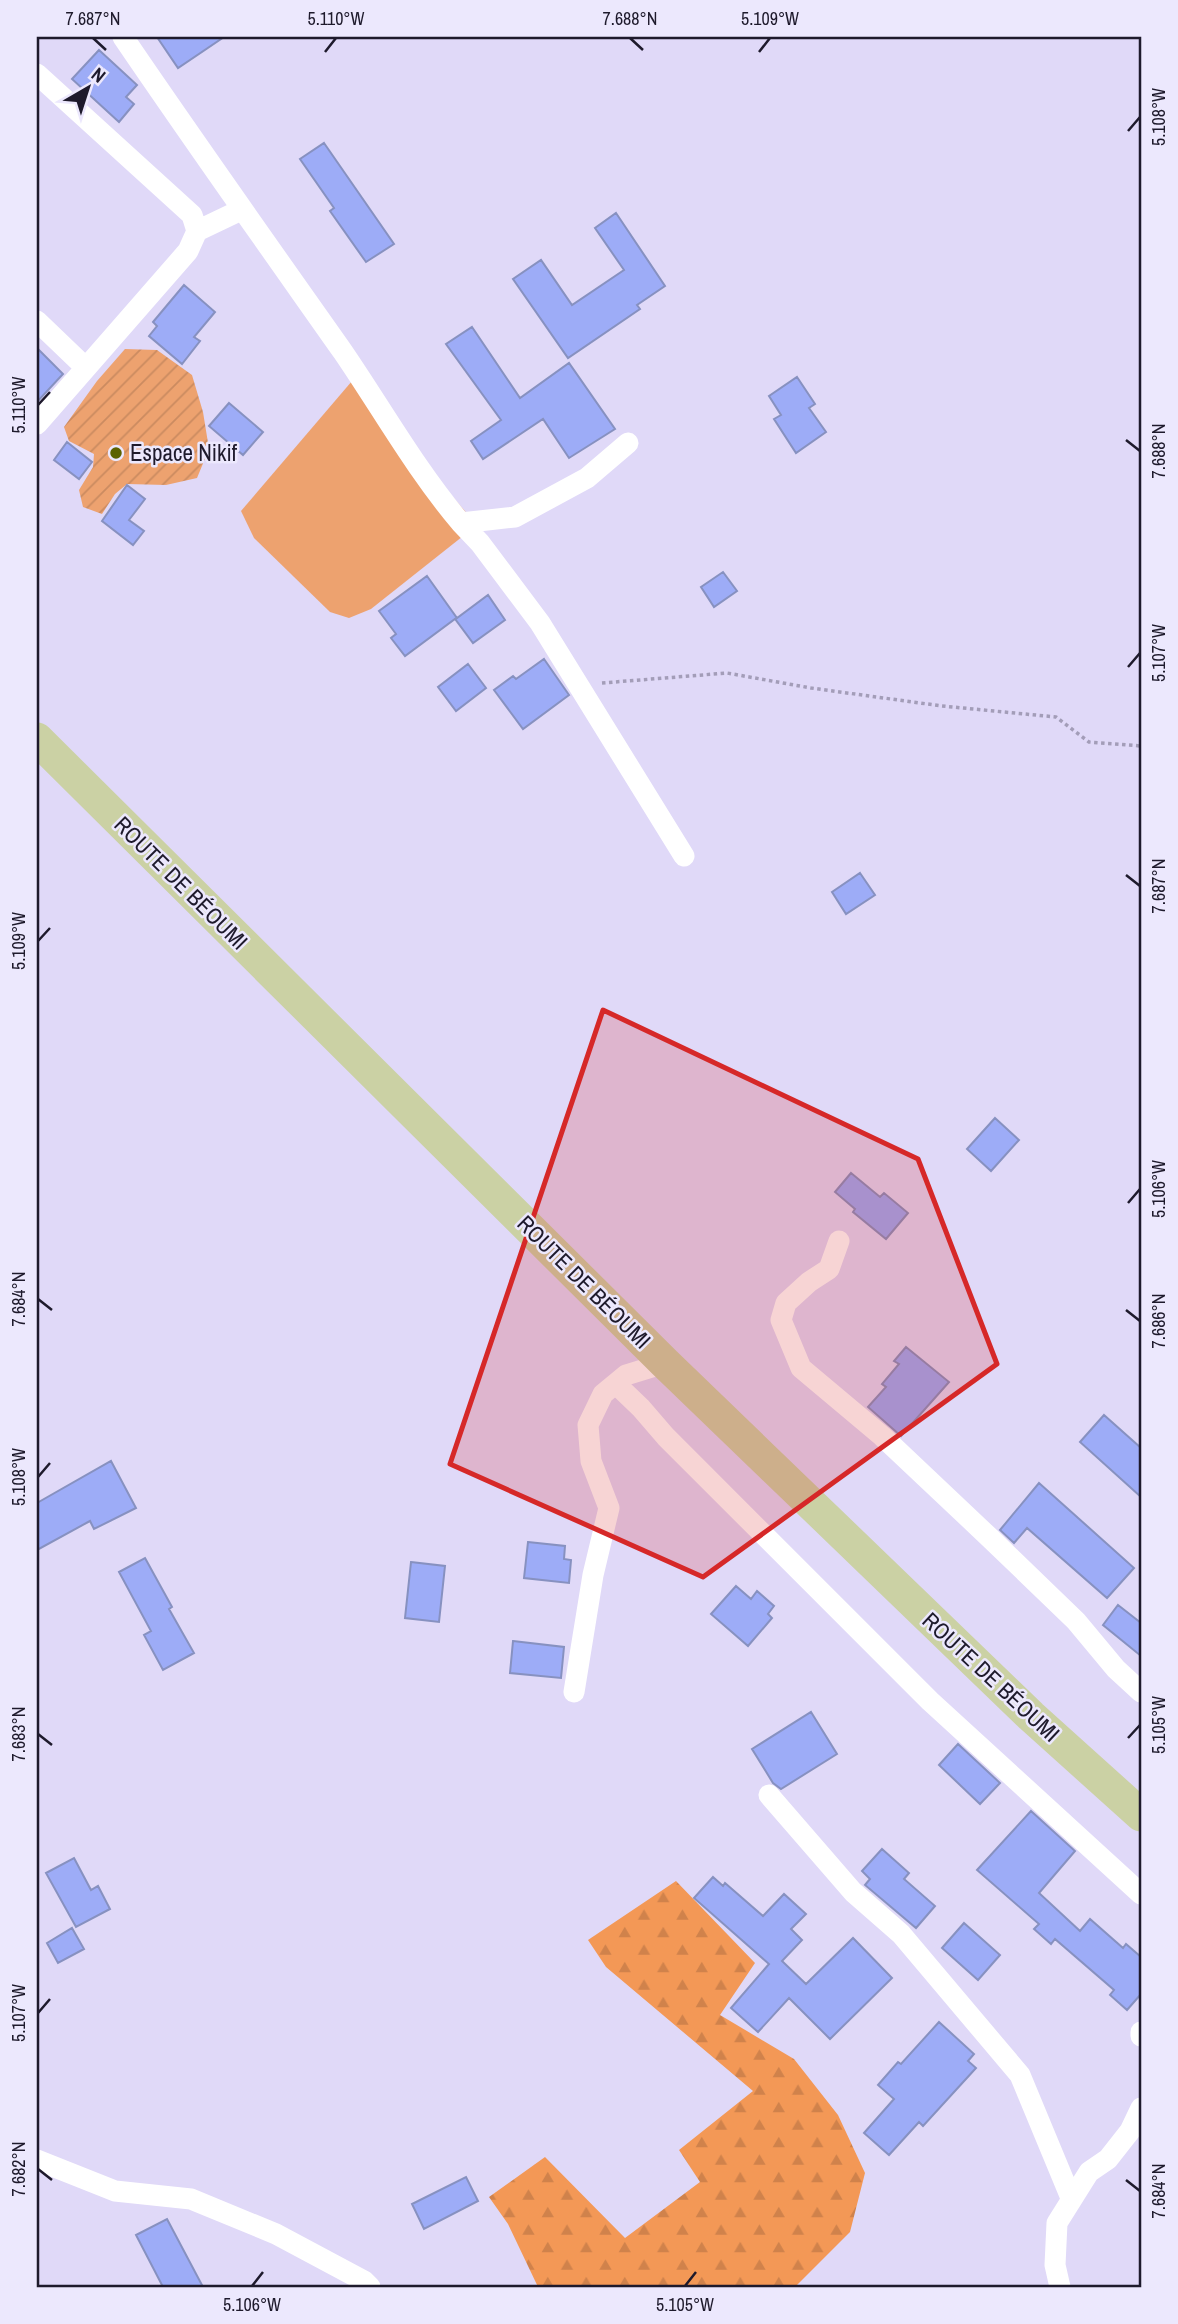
<svg xmlns="http://www.w3.org/2000/svg" width="1178" height="2324" viewBox="0 0 1178 2324" font-family="'Archivo Narrow',sans-serif">
  <style>
    .grass { fill: #eda26f }
    .forest { fill: url(#forest-firs) }
    .garden { fill: url(#garden-furrows) }
    .building { fill: #9dacf7; stroke: #8791c0; stroke-width: 2 }
    .lines { fill: none; stroke-linecap: round; stroke-linejoin: round }
    .path { stroke: #a39db8; stroke-width: 3.5; stroke-dasharray: 3.5 3.5; stroke-linecap: butt }
    .minor { stroke: #fff; stroke-width: 21 }
    .primary { stroke: #cbd1a4; stroke-width: 33 }
    .marked { fill: #d62828; fill-opacity: 0.2; stroke: #d62828; stroke-width: 5; stroke-linejoin: round }
    .ticks { fill: none; stroke: #1e1a2c; stroke-width: 2.5 }
    .poi-dot { fill: #5b6200; stroke: #ece8fd; stroke-width: 2.5 }
    .labels { text-anchor: middle; stroke-width: 5; stroke-linejoin: round; paint-order: stroke }
    .poi-label { font-size: 23px; fill: #1e1a2c; stroke: #ece8fd; text-anchor: start }
    .street-label { font-size: 23px; fill: #1e1a2c; stroke: #ece8fd }
    .neatline { fill: none; stroke: #1e1a2c; stroke-width: 2.5 }
    .ticks-label { font-size: 18px; text-anchor: middle; fill: #1e1a2c }
  </style>
  <defs>
    <pattern id="forest-firs" width="22" height="20" patternUnits="userSpaceOnUse" patternTransform="scale(1.75)"><rect width="22" height="20" fill="#f39856"/><path d="M5 1l3.5 6h-7zM16 11l3.5 6h-7z" fill="#d0824b"/></pattern>
    <pattern id="garden-furrows" width="10" height="10" patternUnits="userSpaceOnUse" patternTransform="scale(1.75)"><rect width="10" height="10" fill="#eda26f"/><path d="M-1 1l2-2M0 10L10 0M9 11l2-2" fill="none" stroke="#cb8b60"/></pattern>
  </defs>
  <rect width="100%" height="100%" fill="#e0d9f8"/>
  <path class="grass" d="M352 381 477 525 371 609 349 618 330 612 254 538 241 511Z"/>
  <path class="forest" d="M676 1881 755 1963 720 2015 794 2059 838 2115 865 2173 850 2232 795 2287H538L508 2224 489 2197 545 2157 625 2238 700 2182 679 2150 753 2091 606 1967 588 1940Z"/>
  <path class="garden" d="M125 349 157 350 192 375 203 412 209 449 197 478 166 485 127 484 115 494 102 514 83 507 79 490 93 467 94 454 69 441 64 427 97 381Z"/>
  <path class="building" d="M157 37H224L178 68Z
    M99 50 137 85 126 97 134 104 119 122 72 79Z
    M324 143 394 244 366 262 330 211 334 208 300 159Z
    M616 213 665 286 637 305 640 309 568 358 513 279 541 260 572 305 624 270 595 228Z
    M184 285 215 312 194 337 200 341 182 364 149 336 157 326 153 322Z
    M472 327 520 398 569 363 615 429 569 458 543 419 483 459 471 441 501 420 446 344Z
    M37 348 63 374 37 402Z
    M797 377 815 404 809 408 826 432 796 453 774 419 781 415 769 396Z
    M229 403 263 432 243 455 209 426Z
    M67 442 92 462 79 479 54 460Z
    M127 485 145 499 129 520 144 531 133 545 102 521Z
    M723 572 737 591 714 607 701 587Z
    M427 576 457 618 488 595 505 620 473 643 455 619 405 656 391 638 396 634 379 611Z
    M544 659 569 695 523 729 494 690 513 676 516 679Z
    M468 664 486 688 456 711 438 687Z
    M860 873 875 895 846 914 832 892Z
    M995 1118 1019 1140 991 1171 967 1149Z
    M851 1173 880 1197 884 1193 908 1213 886 1239 853 1212 855 1209 835 1192Z
    M906 1347 949 1382 901 1436 868 1407 886 1387 882 1384 899 1364 894 1361Z
    M1104 1415 1141 1448V1497L1080 1442Z
    M111 1461 136 1508 94 1529 90 1521 37 1550V1503Z
    M1039 1483 1134 1568 1107 1598 1027 1528 1014 1543 1000 1530Z
    M528 1542 565 1546 564 1559 571 1560 569 1583 524 1578Z
    M145 1558 172 1607 169 1609 194 1653 163 1670 144 1635 151 1631 119 1572Z
    M411 1562 445 1566 439 1622 405 1618Z
    M736 1586 751 1599 757 1591 774 1606 768 1614 772 1618 748 1646 711 1614Z
    M1118 1605 1141 1623V1656L1103 1625Z
    M513 1641 564 1647 561 1678 510 1673Z
    M811 1712 837 1754 781 1789 773 1783 752 1749Z
    M958 1744 1000 1783 980 1804 939 1765Z
    M1031 1811 1075 1851 1039 1893 1080 1931 1090 1919 1123 1948 1126 1944 1141 1957V1994L1127 2010 1110 1995 1114 1990 1055 1939 1051 1944 1034 1929 1039 1924 977 1870Z
    M882 1849 909 1873 904 1879 935 1906 916 1928 865 1885 870 1879 862 1871Z
    M74 1858 91 1890 98 1886 110 1909 76 1927 46 1873Z
    M713 1877 723 1886 725 1883 763 1916 784 1894 806 1914 791 1929 802 1940 782 1961 806 1984 853 1938 892 1978 830 2039 789 1998 758 2032 731 2008 769 1964 694 1898Z
    M964 1923 1000 1955 978 1980 942 1948Z
    M72 1928 84 1949 58 1963 47 1943Z
    M939 2022 974 2054 968 2061 976 2068 923 2126 919 2122 889 2155 864 2133 894 2099 878 2085 898 2062 901 2064Z
    M466 2177 478 2201 424 2229 412 2204Z
    M167 2219 203 2287H163L136 2235Z"/>
  <g class="lines">
    <path class="path" d="M602 683 727 673 811 688 942 706 1056 717 1089 742 1141 746"/>
    <path class="minor" d="M123 37C195 143 269 247 343 352 382 409 416 470 461 523L515 517 587 478 628 443
      M37 74 192 215 197 231
      M37 321 86 368
      M37 424 188 251 197 231 241 210
      M461 523 480 543 540 623 684 856
      M839 1241 829 1269 809 1282 786 1303 781 1320 801 1368 882 1436 990 1538 1076 1621 1116 1669 1141 1692
      M616 1384 641 1408 666 1437 930 1701 1141 1894
      M574 1692 593 1575 609 1508 591 1461 588 1425 603 1394 626 1375 665 1363
      M769 1795 853 1892 901 1934 1020 2075 1071 2198
      M1141 2032V2036
      M37 2160 115 2191 191 2199 276 2234 364 2281 370 2287
      M1060 2287 1055 2265 1057 2223 1089 2172 1108 2159 1130 2131 1141 2108"/>
    <path class="primary" d="M37 739 665 1363 1031 1716 1141 1815"/>
  </g>
  <path class="marked" d="M603 1010 918 1159 997 1364 703 1577 450 1464Z"/>
  <path class="ticks" d="M93 38 106 50M630 38 643 50M325 52 336 38M759 52 770 38M1128 131 1140 117M38 405 50 392M1126 440 1140 451M1128 667 1140 653M1126 875 1140 886M38 941 50 928M1128 1203 1140 1189M38 1299 52 1310M1126 1310 1140 1321M38 1477 50 1463M38 1734 52 1745M1128 1738 1140 1725M38 2013 50 1999M38 2169 52 2180M1126 2180 1140 2191M252 2286 263 2272M685 2286 696 2272"/>
  <circle class="poi-dot" cx="116" cy="453" r="7"/>
  <g class="labels">
    <g class="poi-label">
      <text x="130" y="461">Espace Nikif</text>
    </g>
    <g class="street-label">
      <text transform="translate(181 883) rotate(45)" y="8">ROUTE DE BÉOUMI</text>
      <text transform="translate(584 1282) rotate(45)" y="8">ROUTE DE BÉOUMI</text>
      <text transform="translate(991 1677) rotate(43)" y="8">ROUTE DE BÉOUMI</text>
    </g>
  </g>
  <rect width="1178" height="2324" fill="none" stroke="#ece8fd" stroke-width="77"/>
  <g transform="translate(88 88) rotate(39)" stroke="#ece8fd" stroke-width="5" paint-order="stroke">
  <path d="M0-5L12 26L0 18L-12 26Z" fill="#1e1a2c"/>
  <text y="-10" font-size="19" font-weight="bold" text-anchor="middle" fill="#1e1a2c">N</text>
  </g>
  <rect x="38" y="38" width="1102" height="2248" class="neatline"/>
  <g class="ticks-label">
    <text x="93" y="25">7.687°N</text>
    <text x="336" y="25">5.110°W</text>
    <text x="630" y="25">7.688°N</text>
    <text x="770" y="25">5.109°W</text>
    <text transform="translate(1159 117) rotate(-90)" y="6">5.108°W</text>
    <text transform="translate(19 405) rotate(-90)" y="6">5.110°W</text>
    <text transform="translate(1159 451) rotate(-90)" y="6">7.688°N</text>
    <text transform="translate(1159 653) rotate(-90)" y="6">5.107°W</text>
    <text transform="translate(1159 886) rotate(-90)" y="6">7.687°N</text>
    <text transform="translate(19 941) rotate(-90)" y="6">5.109°W</text>
    <text transform="translate(1159 1189) rotate(-90)" y="6">5.106°W</text>
    <text transform="translate(19 1299) rotate(-90)" y="6">7.684°N</text>
    <text transform="translate(1159 1321) rotate(-90)" y="6">7.686°N</text>
    <text transform="translate(19 1477) rotate(-90)" y="6">5.108°W</text>
    <text transform="translate(1159 1725) rotate(-90)" y="6">5.105°W</text>
    <text transform="translate(19 1734) rotate(-90)" y="6">7.683°N</text>
    <text transform="translate(19 2013) rotate(-90)" y="6">5.107°W</text>
    <text transform="translate(19 2169) rotate(-90)" y="6">7.682°N</text>
    <text transform="translate(1159 2191) rotate(-90)" y="6">7.684°N</text>
    <text x="252" y="2311">5.106°W</text>
    <text x="685" y="2311">5.105°W</text>
  </g>
</svg>
